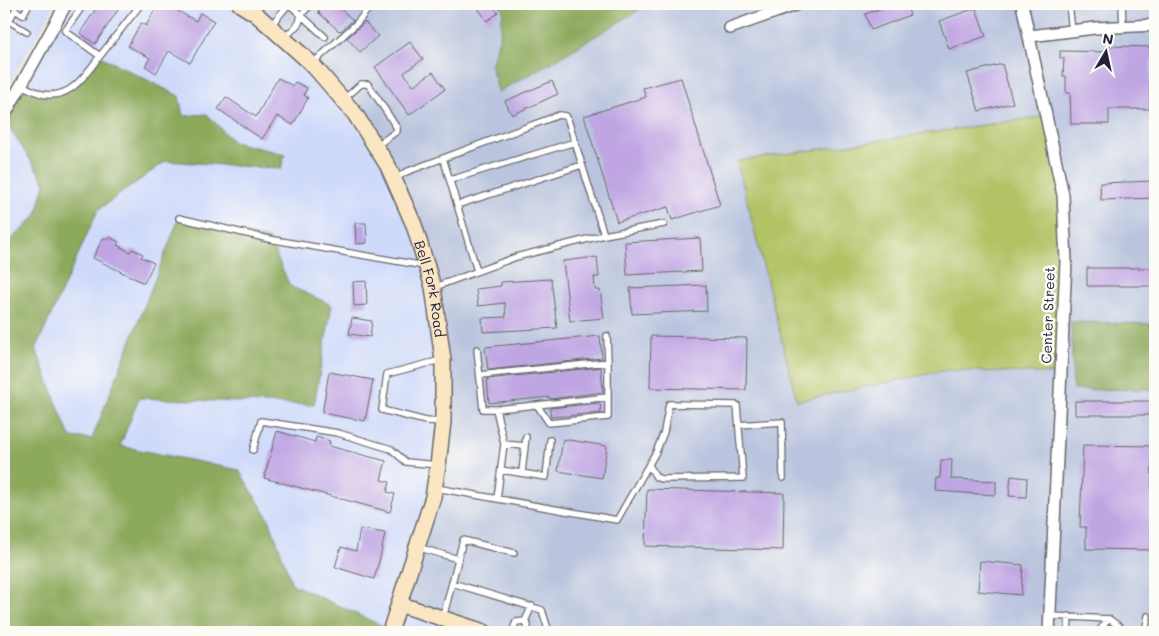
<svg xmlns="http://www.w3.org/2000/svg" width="1159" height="636" viewBox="0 0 1159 636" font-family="Mali,sans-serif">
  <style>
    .built { fill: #cfdafa }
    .industrial { fill: #bac4de }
    .green { fill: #b2c366; stroke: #6a7250 }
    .forest { fill: #8da95b; stroke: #58664b }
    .building { fill: #bfa6e3 }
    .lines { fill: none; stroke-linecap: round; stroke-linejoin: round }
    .lane-casing { stroke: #69676d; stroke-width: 8 }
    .street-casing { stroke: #69676d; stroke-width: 14 }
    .secondary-casing { stroke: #69676d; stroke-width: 18 }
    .lane { stroke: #fff; stroke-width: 5.5 }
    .street { stroke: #fff; stroke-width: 11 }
    .secondary { stroke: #fbe6c3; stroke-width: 15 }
    .labels { text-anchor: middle; stroke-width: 5; stroke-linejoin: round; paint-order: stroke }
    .street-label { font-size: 14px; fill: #22223b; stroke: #fdfcf7 }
  </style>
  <rect width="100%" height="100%" fill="#fdfcf7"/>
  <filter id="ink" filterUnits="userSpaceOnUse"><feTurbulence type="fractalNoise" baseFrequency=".02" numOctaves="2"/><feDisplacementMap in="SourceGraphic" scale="10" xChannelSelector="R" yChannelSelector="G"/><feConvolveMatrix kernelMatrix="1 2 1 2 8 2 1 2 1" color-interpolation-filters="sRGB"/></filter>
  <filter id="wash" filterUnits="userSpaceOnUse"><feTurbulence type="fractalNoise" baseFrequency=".0096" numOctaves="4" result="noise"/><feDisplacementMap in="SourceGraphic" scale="20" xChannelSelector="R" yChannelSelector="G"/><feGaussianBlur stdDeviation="1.12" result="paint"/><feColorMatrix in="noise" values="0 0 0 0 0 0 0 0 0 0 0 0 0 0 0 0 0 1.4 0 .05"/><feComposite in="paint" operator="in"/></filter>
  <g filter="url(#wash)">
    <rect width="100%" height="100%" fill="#eee6ca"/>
    <path class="built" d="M4 4H56L4 93Z
      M66 4H240L312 64 388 166 433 287 484 632H390V629L292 584 270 521 239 470 120 446 139 398 314 405 332 306 290 286 269 239 179 218 92 439 70 437 36 349 98 210 166 161 281 169 285 154 232 142 207 114 183 116 74 88 43 94 21 85Z
      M4 119 45 182 37 214 4 247Z"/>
    <path class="industrial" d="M240 4H1155V632H484L399 604 433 497 443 360 414 225 355 114Z"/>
    <path class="green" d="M1046 116 1063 195 1061 374 947 370 797 401 737 161Z"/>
    <path class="forest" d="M498 4H649L564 55 498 92 491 66 500 35 503 10Z
      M100 56 179 96 183 116 207 114 233 142 285 154 281 169 166 161 98 210 36 349 70 437 92 439 179 218 269 239 290 286 332 305 314 405 139 398 120 446 239 470 270 521 292 584 391 630 390 632H4V247L37 214 45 183 4 119 21 85 43 94 74 88Z
      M1071 322 1155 324V389L1073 390Z"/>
    <g id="blocks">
      <path class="building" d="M99 4H122L95 44 80 33Z
        M158 4H165L196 21 200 13 214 21 190 63 169 51 156 73 145 66 150 58 128 46 141 23 146 26Z
        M326 4H335L353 20 341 31 340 30 339 31 318 12Z
        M475 4H491L498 13 487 21Z
        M892 4H906L910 15 871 30 865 14Z
        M976 8 986 36 949 49 939 21Z
        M365 22 378 36 360 52 347 38Z
        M410 42 423 59 404 73 413 86 433 72 445 89 409 115 375 67Z
        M1109 46 1155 47V60H1150V109H1109V124H1071L1070 93H1066V76H1063L1064 58H1060V51L1109 52Z
        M1002 64 1013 103 979 111 967 73Z
        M278 78 293 86 295 82 307 88 304 95 308 98 293 125 277 116 262 139 218 109 226 97 256 117Z
        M681 78 720 205 672 220 668 207 617 222 584 116 646 97 643 88Z
        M552 81 558 94 512 115 505 101Z
        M1155 181V198L1101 200 1100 183Z
        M355 223H366L367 243 356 244Z
        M109 237 119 242 117 245 130 252 132 249 143 254 141 257 154 263 144 283 93 258 103 238 107 240Z
        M700 238 702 271 627 275 625 242Z
        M597 257 599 277H594L595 290H600L604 318 570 321 563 261Z
        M1087 268H1155V286H1087Z
        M551 279 557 328 483 332 482 318 506 317 505 303 478 306 476 289 501 286V282Z
        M366 281 367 305 354 306 353 282Z
        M706 285 707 311 632 314 630 288Z
        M352 318 372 321 370 337 349 334Z
        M600 336 602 358 488 370 485 347Z
        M651 336 747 338 746 390 650 388Z
        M601 367 603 392 550 399V397L489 403 487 379H488Z
        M329 372 373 380 365 421 322 413Z
        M1075 401H1155V415H1075Z
        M600 403 601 413 551 417 550 408Z
        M277 431 315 442 316 437 330 441 329 446 386 461 381 480 390 482 387 492 395 494 390 512 264 478Z
        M563 439 607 446 602 478 558 471Z
        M1083 445 1152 446 1151 537H1153L1152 550 1086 549V527H1080Z
        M941 460H952L951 479 996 481V495L935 491 936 478H940Z
        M1011 476 1027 478 1026 497 1009 496Z
        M647 489 784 493 783 550 645 546Z
        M360 529 385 533 380 558 374 579 335 567 341 547 356 551Z
        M980 561 1023 565 1021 595 978 591Z"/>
    </g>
  </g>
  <g filter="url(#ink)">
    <use href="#blocks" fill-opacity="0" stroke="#69676d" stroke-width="1"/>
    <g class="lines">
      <g class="lane-casing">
        <path id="lane" d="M289 4 325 37
          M1069 4 1072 31
          M1122 4 1123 26
          M4 18 27 32
          M9 21 15 10 23 15 29 4
          M271 25 289 4
          M284 39 299 23 301 15 311 4
          M100 56 141 4
          M312 64 357 23 372 4
          M21 85C28 88 35 92 42 94 71 100 85 75 100 56L65 31 84 4
          M343 100 361 84H368L397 128V131L376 146
          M443 158 477 271
          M395 179 406 172 559 115 566 116 568 120 604 235
          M450 180 575 142
          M457 205 582 165
          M179 218 269 239 425 266
          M435 287 516 257 604 235 664 224
          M477 349 483 409H496L504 444 497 499
          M441 360 387 374 382 410 426 421 442 422
          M480 375 608 362 607 336
          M537 405 608 397
          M496 409 537 405 549 423 608 417V362
          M739 425 782 422 783 478
          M504 444 525 446 526 437
          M253 450 261 421 338 433 391 449 406 462 438 465
          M501 470 546 477 550 440
          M522 472 525 446
          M436 488 617 520 656 452 664 432 669 404 737 405 743 478 661 479 656 477 649 465
          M417 547 458 559
          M452 583 542 610 549 632
          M1050 616 1109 619 1124 630V632
          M443 618 463 540 514 553
          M525 621 528 625 527 632
          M512 632 516 622 525 621 532 606
          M1068 632 1069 616
          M1098 632 1109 619
          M1145 632 1148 616"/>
      </g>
      <g class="street-casing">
        <path id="street" d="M1022 4 1063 195 1066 262 1049 632
          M730 28 798 4
          M1030 36 1095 28 1155 25
          M4 116 66 4"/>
      </g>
      <g class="secondary-casing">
        <g id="secondary">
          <path id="s1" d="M240 4 256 14 312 64 355 114 388 166 414 225 433 287 443 360V422L438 465 433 497 390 632"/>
          <path d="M399 604 484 632"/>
        </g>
      </g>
      <use href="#lane" class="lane"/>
      <use href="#street" class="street"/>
      <use href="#secondary" class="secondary"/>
    </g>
  </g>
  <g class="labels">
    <g class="street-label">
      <text dy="5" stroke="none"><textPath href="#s1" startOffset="352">Bell Fork Road</textPath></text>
      <text transform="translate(1048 315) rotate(-88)" y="5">Center Street</text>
    </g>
  </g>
  <rect width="1159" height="636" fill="none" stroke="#fdfcf7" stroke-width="20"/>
  <g transform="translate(1106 52) rotate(9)" stroke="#fdfcf7" stroke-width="4" paint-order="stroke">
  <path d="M0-4L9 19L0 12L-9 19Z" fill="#22223b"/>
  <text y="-8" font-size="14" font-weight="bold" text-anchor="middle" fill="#22223b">N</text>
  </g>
</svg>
